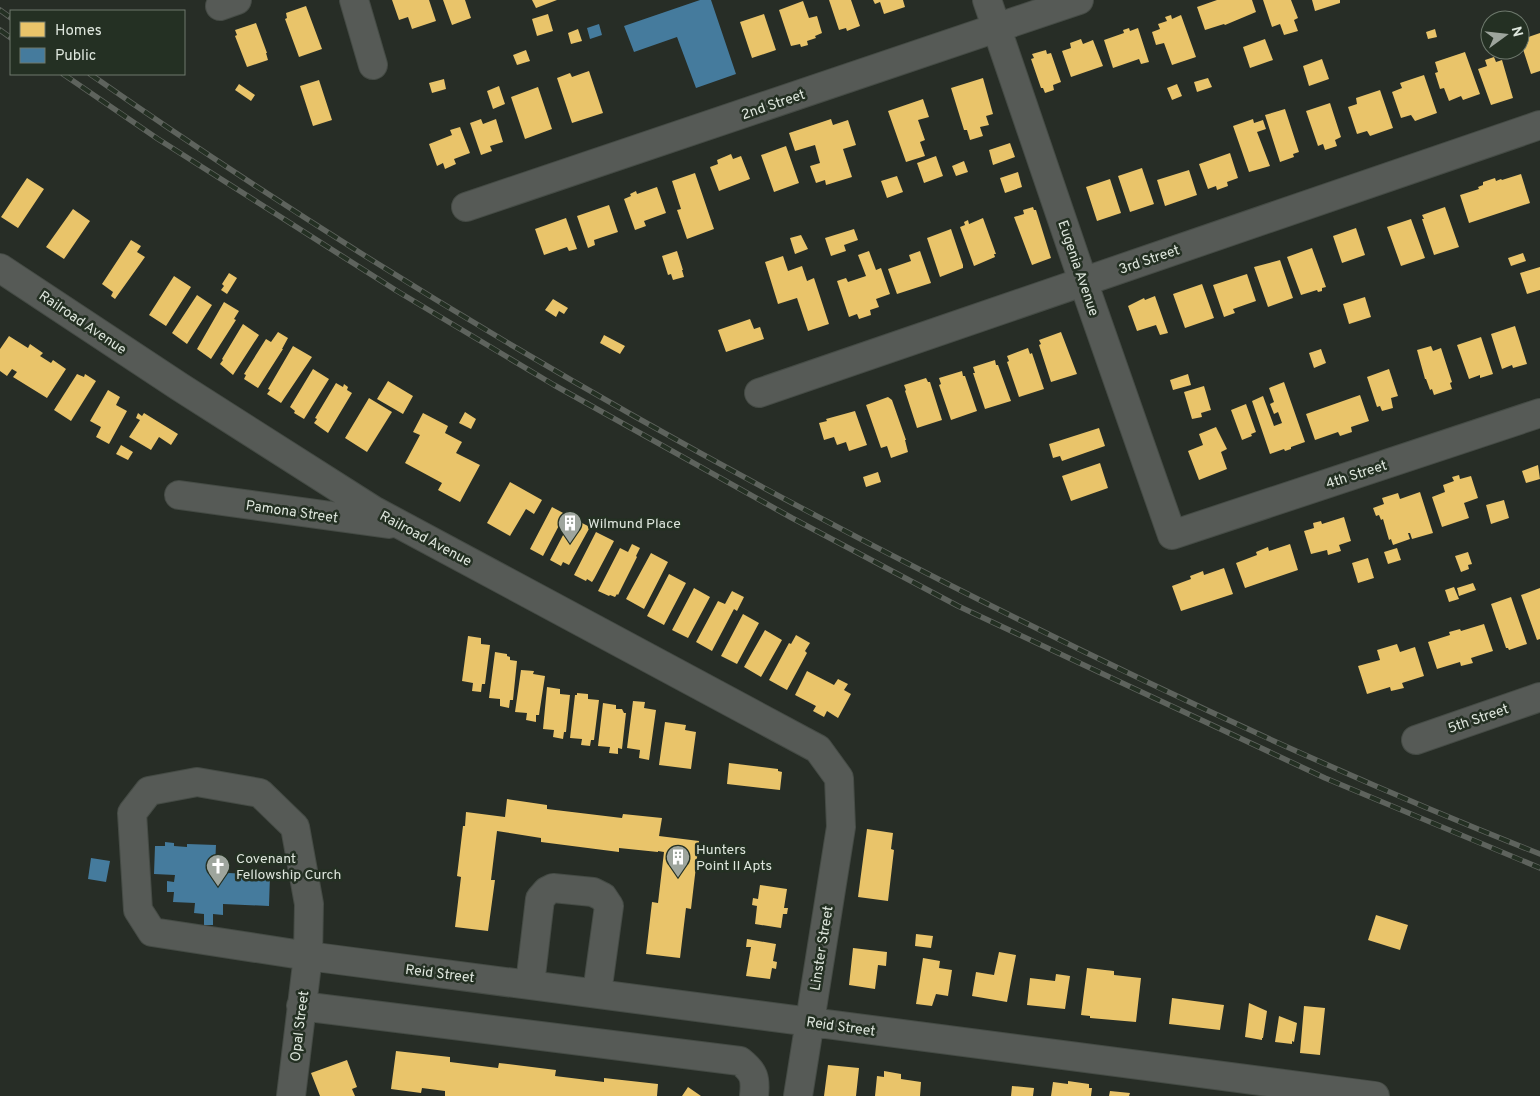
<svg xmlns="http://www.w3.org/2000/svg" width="1540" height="1096" viewBox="0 0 1540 1096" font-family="Overpass,sans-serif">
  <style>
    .homes { fill: #e9c46a }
    .public { fill: #457b9d }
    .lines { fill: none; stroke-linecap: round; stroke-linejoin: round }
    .minor-casing { stroke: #454b45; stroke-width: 30 }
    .minor { stroke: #565a56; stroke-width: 28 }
    .rail-casing { stroke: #5e635d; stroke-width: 5.5 }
    .rail { stroke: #243023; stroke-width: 4; stroke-dasharray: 11; stroke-linecap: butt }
    .labels { text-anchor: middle; stroke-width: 5; stroke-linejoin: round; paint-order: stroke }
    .street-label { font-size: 14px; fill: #dee6dd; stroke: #243023 }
    .poi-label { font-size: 14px; fill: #dee6dd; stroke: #243023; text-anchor: start }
  </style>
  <rect width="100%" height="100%" fill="#272d26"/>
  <path class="homes" d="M392 0H429L436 21 412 29 408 17 399 20Z
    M443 0H465L471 18 452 25Z
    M532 0H557L536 8Z
    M829 0H851L860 26 847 31 846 28 839 30Z
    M873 0H903L905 7 884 14 880 2 875 4Z
    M1217 0H1252L1256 12 1225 25 1224 24 1205 30 1197 7Z
    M1263 0H1291L1298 18 1294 20 1298 31 1284 35 1280 24 1272 27Z
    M1312 0H1340V3L1315 11Z
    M803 1 809 18 817 16 822 33 815 36 816 38 807 41 808 45 801 47 800 44 791 46 779 10Z
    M306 6 322 49 299 57 285 19 287 18 286 13Z
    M548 14 553 31 537 36 532 19Z
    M764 14 776 50 752 58 740 22Z
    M1171 15 1172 19 1181 15 1196 57 1172 65 1164 43 1156 45 1152 32 1160 29 1158 24 1167 21 1165 17Z
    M256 23 267 53H266L268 60 247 67 235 36 237 35 235 30Z
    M1129 28 1130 31 1138 28 1149 62 1141 64 1139 59 1113 68 1104 40 1124 33 1123 30Z
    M578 29 582 41 571 44 568 33Z
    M1435 29 1437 37 1428 39 1426 32Z
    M1540 33V71L1531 74 1520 40Z
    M1081 39 1083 44 1093 40 1103 66 1071 77 1062 51 1071 48 1070 43Z
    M1265 39 1273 60 1250 68 1243 47Z
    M526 50 530 61 517 65 513 55Z
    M1046 50 1047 54 1051 53 1061 82 1053 85 1054 90 1045 93 1043 88H1041L1031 59 1034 58 1032 54Z
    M1465 52 1480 94 1463 100 1461 96 1449 101 1444 88 1440 89 1435 73 1438 72 1435 62Z
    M1494 57 1496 62 1502 60 1513 98 1491 105 1478 69 1487 66 1485 60Z
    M1322 59 1329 79 1309 86 1303 66Z
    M589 71 603 113 572 123 557 78 570 73 572 77Z
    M1424 75 1437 113 1415 121 1411 115 1401 118 1392 92 1402 88 1400 83Z
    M983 78 993 114 986 116 989 125 980 127 983 136 970 140 967 130H964L951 88Z
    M1208 78 1212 87 1197 92 1194 82Z
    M444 79 446 89 432 93 429 83Z
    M319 80 332 120 313 126 300 86Z
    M239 84 255 95 251 101 235 90Z
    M1177 84 1182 96 1172 100 1167 88Z
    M499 86 505 104 493 109 487 91Z
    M538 87 552 129 525 139 511 97Z
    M1380 90 1393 128 1370 136 1367 131 1357 134 1348 107 1357 104 1356 98Z
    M923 99 929 117 918 120 925 140 920 142 925 156 906 162 888 111Z
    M1330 103 1341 137 1335 140 1337 146 1325 150 1323 144 1318 146 1306 111Z
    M1285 109 1299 152 1293 154 1294 157 1280 162 1265 115Z
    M481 119 483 124 496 119 503 142 490 146 492 151 481 155 470 123Z
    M831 119 833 125 848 120 856 145 843 149 852 177 826 185 825 180 816 183 810 166 820 163 815 145 795 151 789 133Z
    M1253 119 1254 123 1263 120 1266 129 1257 132 1270 166 1249 172 1233 126Z
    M460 127 470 153 454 159 456 164 445 169 443 163 437 166 429 144 452 135 450 130Z
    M1010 143 1015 157 993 165 989 150Z
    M786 146 799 183 774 192 761 155Z
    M1230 153 1238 178 1227 182 1228 186 1217 190 1216 186 1208 189 1199 164Z
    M731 154 733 159 741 156 750 179 719 191 710 167 718 164 717 160Z
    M936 156 943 176 924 183 917 163Z
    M964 161 968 172 956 176 952 166Z
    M1142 168 1154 204 1130 212 1118 176Z
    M1189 170 1197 195 1165 206 1157 180Z
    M1018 172 1022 187 1005 193 1000 178Z
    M695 173 714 229 687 239 677 210 681 209 672 181Z
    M1521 174 1530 203 1469 223 1460 195 1479 189 1478 187 1483 185V182L1495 178 1496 181 1501 179 1502 180Z
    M897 176 903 192 887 198 881 181Z
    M27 178 44 189 18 228 1 217Z
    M1110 179 1121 213 1097 221 1086 187Z
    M657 187 666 213 644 221 646 226 635 230 624 199 631 196 630 194 636 191 637 194Z
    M609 205 618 232 594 240 595 245 588 248 577 216Z
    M1033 207 1034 210H1036L1051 258 1032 265 1014 217 1024 214 1023 210Z
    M1445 207 1459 247 1434 255 1422 219H1424L1422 215Z
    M73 209 90 221 64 259 46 247Z
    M566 218 577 249 569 251 567 247 544 255 535 229Z
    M983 218 996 254H994L995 257 974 266 960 227 965 225 964 222 968 220 969 224Z
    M1411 219 1425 258 1401 266 1387 227Z
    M1356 228 1365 255 1342 263 1333 236Z
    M854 229 858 240 844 245 846 251 831 256 825 238Z
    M951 229 963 265V268L940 277 927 238Z
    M801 235 808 249 795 254 790 238Z
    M131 240 141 246 137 252 145 257 115 299 111 296 113 292 102 284Z
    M1312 248 1326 287 1322 288V291L1318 292 1317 290 1301 295 1287 257Z
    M677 251 683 270H682L684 277 673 280 671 274 668 275 662 256Z
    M869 251 876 270 881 268 890 294 876 299 879 307 870 310 871 315 859 319 857 314 849 317 837 281 846 278 848 282 866 276 858 255Z
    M920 251 931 283 897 294 888 269 911 261 909 255Z
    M1523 253 1526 261 1511 266 1508 258Z
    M783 256 788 271 802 266 807 281 814 278 829 324 808 331 797 298 778 304 765 262Z
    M1280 260 1293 298 1268 307 1254 267Z
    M1540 267V290L1527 294 1520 273Z
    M229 273 237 278 227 294 221 290 224 286 222 284Z
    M1247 274 1256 301 1233 309 1235 313 1224 317 1213 285Z
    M174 276 191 287 166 326 149 315Z
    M1202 284 1214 318 1185 328 1173 294Z
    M197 295 212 305 187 344 172 333Z
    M1155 296 1168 333 1160 335 1156 325 1137 331 1128 306 1144 298 1145 300Z
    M1365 297 1371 317 1349 324 1343 304Z
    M553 299 568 308 564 314 559 311 556 317 545 310Z
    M224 302 239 311 234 319 236 320 211 359 197 349Z
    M750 319 754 329 760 327 764 339 726 352 718 330Z
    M243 324 259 335 233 375 220 364 223 360 222 359Z
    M1515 326 1527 364 1513 368 1512 365 1502 369 1491 334Z
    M278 332 288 338 282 349H283L258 388 244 379 246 375 244 374 266 339 271 342Z
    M1061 332 1077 374 1051 382 1039 345 1041 344 1039 340Z
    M604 335 625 346 620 354 600 343Z
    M9 336 28 348 30 344 43 353 40 356 51 363 53 360 66 369 47 398 13 377 17 372 12 369 7 376 0 371V349Z
    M1481 337 1493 374 1480 378V375L1469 379 1457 345Z
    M293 346 312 357 281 403 267 394 270 390 268 389Z
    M1431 346 1433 351 1441 348 1452 382 1450 383 1452 389 1434 395 1432 389 1430 390 1426 379H1425L1417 350Z
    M1028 348 1030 354 1032 353 1044 389 1019 397 1007 362 1009 361 1007 356Z
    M1321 349 1326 363 1314 368 1309 353Z
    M995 360 996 365H998L1011 401 985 409 973 373H975L973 367Z
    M313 369 329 379 304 419 294 413 295 411 290 407Z
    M1389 369 1398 396 1391 398 1393 408 1382 411 1380 406 1377 407 1367 377Z
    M962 371 963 376H965L977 411 951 420 939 385 941 384 939 378Z
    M77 374 84 377 85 374 96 381 71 421 54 410Z
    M1188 374 1191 385 1173 390 1170 380Z
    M926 378 928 382H930L942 420 917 428 905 391 906 390 904 385Z
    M388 381 413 396 403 414 377 399Z
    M1284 382 1305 442 1291 447V449L1285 451 1284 449 1270 454 1252 401 1263 396 1274 426 1282 423 1278 412 1274 414 1270 404 1274 402 1269 388Z
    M336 383 343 387 344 384 348 387 347 390 352 393 328 433 314 423 317 419 315 418Z
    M1204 386 1211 410 1201 413 1202 417 1192 419 1184 392Z
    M108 390 120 397 116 405 127 411 109 444 96 437 101 427 90 421Z
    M1360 395 1369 421 1351 427 1352 432 1340 436 1338 432 1315 440 1306 414Z
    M888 397 892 400 906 440H905L908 452 891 458 887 446 881 448 866 405Z
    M369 398 392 412 367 452 345 438Z
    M1246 404 1256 432 1251 434 1252 436 1242 440 1231 410Z
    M855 411 867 445 849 451 846 442 837 445 834 437 824 440 819 423 827 421 826 419Z
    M465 412 476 419 471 429 459 423Z
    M138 413 142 416 144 413 178 434 171 445 159 437 151 450 129 437 140 420 136 418Z
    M423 413 448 426 445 433 462 442 456 453 480 465 460 502 438 490 442 483 405 463 420 435 413 432Z
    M1216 427 1227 449 1221 452 1227 469 1199 480 1188 451 1203 445 1199 434Z
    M1099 428 1105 446 1062 461 1060 456 1053 458 1049 444Z
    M121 445 133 452 128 460 116 454Z
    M1100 463 1108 488 1071 501 1062 476Z
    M1538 465 1540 479 1526 483 1522 471Z
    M878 472 881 482 866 487 863 477Z
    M1459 475 1460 479 1471 476 1478 498 1464 503 1469 518 1442 527 1432 497 1445 492 1443 485 1454 481 1452 477Z
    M510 482 542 500 534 514 526 509 510 536 487 523Z
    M1420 492 1433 533 1412 539 1410 533H1408L1410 539 1393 545 1391 539 1389 540 1383 519 1381 520 1379 515 1376 516 1373 508 1384 504 1382 498 1398 493 1400 499Z
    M1504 500 1509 518 1491 524 1486 505Z
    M552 507 565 514 543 556 530 549Z
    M1344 517 1351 541 1339 545 1341 551 1328 555 1327 550 1311 554 1304 531 1314 528 1313 523 1321 521 1322 524Z
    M572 518 590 527 569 565 563 562 561 566 550 560Z
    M596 532 614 541 594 579 592 582 587 579 586 581 574 575Z
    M632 544 640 548 636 556 637 557 618 595 617 594 615 597 610 595 609 596 598 591 620 548 628 552Z
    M1290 544 1298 570 1245 588 1236 563 1257 555 1256 552 1268 547 1269 551Z
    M1397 548 1401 560 1388 564 1384 552Z
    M1468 552 1472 564 1468 565 1469 569 1461 572 1455 556Z
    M651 553 668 562 644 609 626 599Z
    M1368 558 1374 578 1358 583 1352 563Z
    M1224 568 1233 594 1181 611 1172 586 1191 579 1190 576 1203 571 1204 575Z
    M669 574 686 583 664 625 647 616Z
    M1473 583 1476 590 1459 596 1457 588Z
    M1454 587 1459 599 1449 602 1445 590Z
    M694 588 710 597 688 638 672 630Z
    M1540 588V639L1537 640 1521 595Z
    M732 591 744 597 737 611 734 609 712 651 696 642 718 601 725 604Z
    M1511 597 1527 644 1509 650 1508 648H1506L1491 604Z
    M743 614 759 623 737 664 721 656Z
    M1484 624 1493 651 1471 658 1473 663 1461 666 1460 662 1437 669 1428 642 1450 635 1449 632 1460 629 1461 631Z
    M765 630 782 640 761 677 744 667Z
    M796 635 810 643 805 651 807 653 787 690 769 680 789 643 791 644Z
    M468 636 481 638V644L490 645 485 684H482L481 692 472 691 473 683 462 681Z
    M1397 644 1400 652 1415 647 1424 676 1402 683 1404 688 1391 691 1390 687 1367 694 1358 666 1380 660 1377 650Z
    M495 652 507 654V656L510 657V660L517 661 513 700H510L509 708 500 706V699L489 698Z
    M521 670 534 671 533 674 545 676 539 715H536V722L526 720 527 713 515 712Z
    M807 671 834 685 838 679 848 684 844 690 851 694 838 718 827 711 824 717 813 711 816 706 795 695Z
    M547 687 560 689V694L570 695 566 732H564L563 739 553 737 554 730 543 729Z
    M577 693 588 694V699L599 700 594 740H591L590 746 581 745 582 739 570 738 575 695H577Z
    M633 701 645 702 644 708 656 710 649 760 639 758 640 750 627 748Z
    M603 703 616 705V709H622L624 713H626L622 749 618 748V754L609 753 610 747 598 746Z
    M665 722 686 725 685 730 696 732 691 769 659 765Z
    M729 763 778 769V771L782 772 780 790 727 784Z
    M507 799 547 805V809L622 818 623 814 662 818 659 836 699 841 691 909 686 908 680 958 646 954 652 902 658 903 664 852 658 851V852L619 848V852L541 842V838L497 831 491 880H495L488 931 455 927 461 877 457 876 463 826H465L466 812 505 817Z
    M867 829 893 833 891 849 894 850 888 901 858 897Z
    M760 885 787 889 784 908H788L787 914H783L781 928 755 924 757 906 752 905 753 898 758 899Z
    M1376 915 1408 925 1400 950 1368 940Z
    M916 934 933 936 931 948 915 946Z
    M747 939 776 944 773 961 777 962 776 969 772 968 770 979 746 976 751 947H746Z
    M853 948 887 952 886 966 878 965 875 989 849 985Z
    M999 952 1016 955 1007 1002 972 996 976 972 994 975Z
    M923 958 940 961 939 968 952 970 948 996 936 994 932 1006 916 1004Z
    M1087 968 1114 971V975L1141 978 1136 1022 1090 1018V1016L1081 1015Z
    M1056 974 1070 976 1065 1009 1027 1005 1030 978 1055 981Z
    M1172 998 1224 1005 1220 1030 1169 1024Z
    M1249 1003 1267 1011 1263 1038H1262V1040L1245 1037Z
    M1304 1006 1325 1008 1320 1055 1300 1053Z
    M1279 1016 1297 1023 1294 1042 1292 1041V1044L1275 1042Z
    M396 1051 450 1057V1062L498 1068 499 1063 556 1070 555 1076 604 1082V1078L658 1084 657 1096H445V1091L422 1088 421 1093 391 1089Z
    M347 1060 357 1087 352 1089 355 1096H320L311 1073Z
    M828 1065 859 1068 856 1096H824Z
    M884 1071 901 1074V1079L921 1082 920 1096H875L877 1076 884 1077Z
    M1068 1081 1089 1084V1088H1092L1091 1096H1051L1053 1082 1068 1084Z
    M1012 1086 1034 1088 1033 1096H1011Z
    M688 1087 701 1096H682Z
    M1110 1091 1130 1093 1129 1096H1109Z"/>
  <path class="public" d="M700 0H711L736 74 696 88 677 37 634 52 624 26Z
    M599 24 602 35 590 39 587 28Z
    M165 842 174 843V846L187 847V844L216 845 215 866 229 867 228 873 270 875 269 906 223 904V915L213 914V925H204V914L194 913 195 903 173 902 174 892H167V881L174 882 175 875 154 874 155 846H165Z
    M91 858 110 861 106 882 88 879Z"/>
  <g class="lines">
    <g class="minor-casing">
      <path id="minor" d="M354 0 373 65
        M987 0 1083 281 1172 535 1540 413
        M220 6 237 0
        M466 207 1079 0
        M0 268 180 387 373 510 818 749 839 778 841 827 798 1096
        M759 393 1540 125
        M179 495 389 524
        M1416 740 1540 697
        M530 984 540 899 547 891 553 888 593 892 603 897 609 906 597 993
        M301 1006 740 1061C754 1072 756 1078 754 1096
        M291 1096 308 956 309 904 295 827 260 793 197 782 149 791 132 813 138 910 152 932 308 956 1375 1096"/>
    </g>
    <use href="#minor" class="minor"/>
    <g class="rail-casing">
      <path id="rail" d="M0 10 11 18
        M0 30 11 38
        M63 74 158 139 397 291 554 385 792 518 958 606 1325 778 1540 868
        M90 74C362 264 648 432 944 582 1139 681 1337 774 1540 854"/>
    </g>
    <use href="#rail" class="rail"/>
  </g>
  <defs>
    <g id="building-pin" transform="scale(1.25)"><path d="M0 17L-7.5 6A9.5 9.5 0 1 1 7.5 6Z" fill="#9ea59d" stroke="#243023"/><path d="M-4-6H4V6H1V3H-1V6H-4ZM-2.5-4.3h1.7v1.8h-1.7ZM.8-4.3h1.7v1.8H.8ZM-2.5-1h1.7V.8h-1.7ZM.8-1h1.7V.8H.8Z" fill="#fff"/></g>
    <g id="church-pin" transform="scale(1.25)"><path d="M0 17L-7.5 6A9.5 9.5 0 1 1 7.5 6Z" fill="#9ea59d" stroke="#243023"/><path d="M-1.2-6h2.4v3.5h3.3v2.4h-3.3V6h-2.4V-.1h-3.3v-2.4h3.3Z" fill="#fff"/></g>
  </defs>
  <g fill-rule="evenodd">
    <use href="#building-pin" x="570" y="523"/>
    <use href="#building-pin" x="678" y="857"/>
    <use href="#church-pin" x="218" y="866"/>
  </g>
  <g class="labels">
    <g class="street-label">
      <text transform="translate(773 104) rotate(-19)" y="5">2nd Street</text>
      <text transform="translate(1149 259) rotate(-19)" y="5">3rd Street</text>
      <text transform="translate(1079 268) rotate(71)" y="5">Eugenia Avenue</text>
      <text transform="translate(83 322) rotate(34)" y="5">Railroad Avenue</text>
      <text transform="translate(1356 474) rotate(-18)" y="5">4th Street</text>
      <text transform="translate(292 511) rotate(8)" y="5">Pamona Street</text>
      <text transform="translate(426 538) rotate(28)" y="5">Railroad Avenue</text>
      <text transform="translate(1478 718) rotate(-19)" y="5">5th Street</text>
      <text transform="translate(821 948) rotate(-81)" y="5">Linster Street</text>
      <text transform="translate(440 973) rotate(7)" y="5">Reid Street</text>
      <text transform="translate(299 1026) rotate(-83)" y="5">Opal Street</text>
      <text transform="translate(841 1026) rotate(8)" y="5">Reid Street</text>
    </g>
    <g class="poi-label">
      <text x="588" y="528">Wilmund Place</text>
      <text x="696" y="854">Hunters<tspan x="696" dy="16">Point II Apts</tspan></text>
      <text x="236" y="863">Covenant<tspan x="236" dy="16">Fellowship Curch</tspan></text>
    </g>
  </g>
  <rect x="10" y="10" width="175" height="65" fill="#243023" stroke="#6e796d"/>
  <rect x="20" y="22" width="25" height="15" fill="#e9c46a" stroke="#6e796d"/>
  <text x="55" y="35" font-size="15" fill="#dee6dd">Homes</text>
  <rect x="20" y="48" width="25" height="15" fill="#457b9d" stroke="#6e796d"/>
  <text x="55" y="60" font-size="15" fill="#dee6dd">Public</text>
  <g transform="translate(1505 35) rotate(75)"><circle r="24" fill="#243023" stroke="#6e796d"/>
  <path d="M0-4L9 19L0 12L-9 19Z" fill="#9ea59d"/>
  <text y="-8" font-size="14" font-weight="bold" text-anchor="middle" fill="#dee6dd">N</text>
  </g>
</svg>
